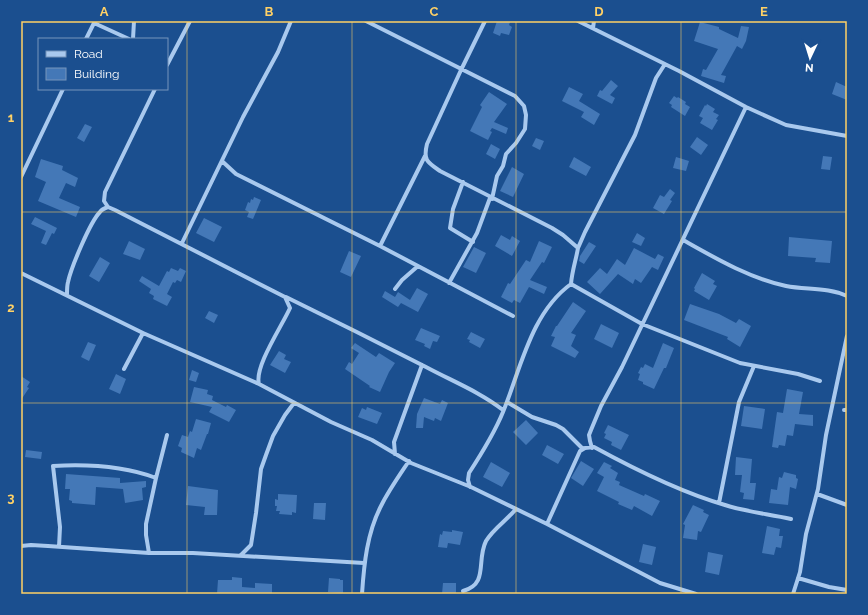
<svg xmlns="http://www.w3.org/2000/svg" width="868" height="615" viewBox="0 0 868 615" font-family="Raleway,sans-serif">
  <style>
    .building { fill: #4478b7 }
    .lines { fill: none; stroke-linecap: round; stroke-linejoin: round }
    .minor { stroke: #a9c9ee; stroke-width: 4 }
    .grid { fill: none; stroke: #ffd166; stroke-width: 1; stroke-opacity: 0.55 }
    .neatline { fill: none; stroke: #ffd166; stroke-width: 1.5 }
    .grid-label { font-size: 13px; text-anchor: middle; font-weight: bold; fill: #ffd166 }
  </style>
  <rect width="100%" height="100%" fill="#1b4f8f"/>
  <path class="building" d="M497 21 510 22 509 25 512 27 509 35 501 33 500 36 493 33Z
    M700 22 719 27V29L738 38 741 26 749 27 746 41 742 49 737 46 721 75 726 76 724 83 701 76 703 69 706 70 718 49 694 41Z
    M611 80 618 86 610 95 615 98 612 104 597 96 600 90 602 91Z
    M836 82 847 87V100L832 94Z
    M569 87 583 94 579 101 600 114 594 125 581 117 584 112 562 101Z
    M489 92 507 104 494 122 508 128 506 134 492 128 490 131 492 132 488 140 470 131 482 107 480 105Z
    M674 96 677 98 678 97 686 102 685 104 690 107 685 116 671 107 672 105 669 103Z
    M707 104 715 109 713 112 719 115 716 119 718 120 712 130 700 123 703 118 699 116 705 105 706 106Z
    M85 124 92 127 84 142 77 138Z
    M697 137 708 145 701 155 690 147Z
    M536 138 544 141 540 150 532 146Z
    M491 144 500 149 495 159 486 154Z
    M823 156 832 157 830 170 821 169Z
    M574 157 591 167 586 176 569 167Z
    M676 157 689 161 686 171 673 168Z
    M41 159 63 166 62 170 78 178 75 187 66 183 59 198 80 207 76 217 38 201 46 182 35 177Z
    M512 167 524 174 513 197 500 191Z
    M670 189 675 193 670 200 672 201 664 214 653 208 660 195 664 197Z
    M254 197 261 200 253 219 247 217 249 212 245 210 248 202 250 203 251 199 253 200Z
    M35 217 57 228 54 234 52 233 46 245 41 243 46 231 31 224Z
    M204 218 222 227 214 242 196 233Z
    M637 233 645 238 641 246 632 242Z
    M501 235 510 240 512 236 520 241 512 256 495 246Z
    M789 237 832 241 830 263 815 262 816 258 788 256Z
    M129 241 145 249 140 260 123 254Z
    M539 241 552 247 544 263 542 262 530 280 547 287 544 294 529 287 520 303 514 300 512 303 501 297 508 283 510 284 526 260 530 262Z
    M589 242 596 246 584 264 579 261 580 256Z
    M474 247 486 253 476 273 463 267Z
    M634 248 655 259 658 254 664 257 658 270 652 267 641 283 635 279 633 284 618 274 600 294 587 282 600 268 607 274 617 259 625 265Z
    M349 251 361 256 351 277 340 272Z
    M100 257 110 263 99 282 89 276Z
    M171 268 178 271 180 268 186 271 181 282 177 280 175 283 173 282 167 294 172 297 167 306 153 299 154 296 149 293 151 289 139 281 142 276 159 286 167 271 169 272Z
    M702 273 715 281 713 284 717 286 709 300 694 291 695 289 694 288Z
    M417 288 428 294 418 312 401 303 398 307 382 297 385 291 395 297 398 292 410 300Z
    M573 302 586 311 571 333 576 335 571 346 579 352 575 358 551 346 555 337 551 336 556 326H557Z
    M690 304 719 314 736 323 739 319 751 326 740 347 727 339 728 337 684 320Z
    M209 311 218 315 214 323 205 318Z
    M601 324 619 333 612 348 594 339Z
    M421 328 440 336 437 342 433 341 430 349 424 346 425 344 415 340Z
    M471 332 485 339 480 348 469 342 470 340 467 339Z
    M88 342 96 345 89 361 81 357Z
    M355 343 376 357 379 353 395 363 389 372 380 392 369 387 370 386 345 369 349 362 352 364 359 353 351 348Z
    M663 343 674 348 666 368H664L654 389 643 384V382L638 380 640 374 638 373 641 367 643 368 645 364 653 368Z
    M279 351 286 355 284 359 291 362 285 373 270 365Z
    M192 370 199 373 196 382 189 380Z
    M116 374 126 379 120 394 109 389Z
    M21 376 30 382 27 387 29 388 21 400Z
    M194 387 208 390 207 394 213 396 212 400 226 407 227 405 236 410 229 422 209 412 212 407 190 402Z
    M787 389 803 392 799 414 813 415V426L795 424 793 436 787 435 785 446 779 445 778 448 772 447 777 412 783 413Z
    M424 398 440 404 442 400 448 403 441 421 435 418 434 421 424 417 423 428H416L417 414Z
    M744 406 765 409 762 429 741 426Z
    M367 407 382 413 377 424 358 417 362 408 366 410Z
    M196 419 211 423 208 434H207L201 450 197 448 194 458 181 452 182 448 178 446 182 435 188 437 190 431 192 432Z
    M526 420 538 433 526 445 513 432Z
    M608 425 629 435 621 450 611 445 612 442 604 438 606 434 604 433Z
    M547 445 564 454 558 464 542 455Z
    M26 450 42 452 41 459 25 457Z
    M736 457 752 459 750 483H756L754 500 743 499 744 493 740 492 742 475H735Z
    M581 461 594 469 583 486 571 478Z
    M491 462 510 473 502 487 483 477Z
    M604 462 612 466 610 468 618 473 615 480 620 482 619 485 644 496 645 494 660 501 652 516 634 506 632 510 618 504 619 502 597 491 604 477 597 473Z
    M784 472 796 475V478L798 479 796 489 790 487 788 505 769 503 771 489 777 490 779 477 782 478Z
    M66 474 120 478V483L146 481V487L142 488 143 500 125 503 123 489 96 487 95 505 72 503V501L69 500 70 489H65Z
    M188 486 218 490 217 515H204L205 507 186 505Z
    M278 494 297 495 296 513 292 512V515L279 514 280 511H276L277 506H275V499L278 500Z
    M314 503H326L325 520 313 519Z
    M693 505 704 510 703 512 709 515 701 532 698 531 697 540 683 538 685 525 683 524Z
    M767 526 780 529 779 536H783L781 548 776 547 774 555 762 553Z
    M452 530 463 532 460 545 448 543 447 548 438 547 440 534 442 535 443 531 452 532Z
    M643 544 656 547 652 565 639 562Z
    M708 552 723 555 719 575 705 572Z
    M232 577 242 578V587L255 588V583L272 584V594H217L218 580H232Z
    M329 578 340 579V580H343V593L328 592Z
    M443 583H456V594H442Z"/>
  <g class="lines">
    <path class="minor" d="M366 21 515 96 524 106 526 115 525 129 516 143 506 154 503 166 497 176 492 199
      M485 21 461 70 427 144C423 160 427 162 440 171L552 228 563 235 578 248C576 260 572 271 571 284L642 324 740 363 798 374 820 381
      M578 21 679 71 746 107 786 125 847 136
      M94 23 129 39
      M593 28 594 21
      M86 39 95 21
      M133 39 134 21
      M167 65 190 21
      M223 162 236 174 380 246 513 316
      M21 177 63 89
      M463 182 453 209 450 228 473 242
      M108 207 104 201 105 192 155 89
      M683 240C715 258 749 278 786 286 806 290 828 287 847 296
      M182 243 243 117 278 52 291 21
      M380 246 425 156
      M578 248 585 232 635 135 656 78 665 64
      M21 273 143 333 259 384 331 422 372 440 411 463 471 487 547 524 660 583 696 594
      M449 283 477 233 490 198
      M395 289 402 280 418 266
      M67 294C67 290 67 286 68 282 71 268 90 222 100 212 102 209 105 208 108 207L115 210 285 297 290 308C282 326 254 367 259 384
      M286 297C333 320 379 343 426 367 452 381 480 392 503 410
      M124 369 143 333
      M507 402 532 417 556 425 563 429 583 449
      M844 410H847
      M592 448 590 441 589 435 591 430 601 406 622 367 746 107
      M395 454 394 442 422 365
      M470 487 468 480 469 473C482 453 494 434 503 412 521 368 531 313 571 284
      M817 494 847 505
      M719 503 739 402 754 366
      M547 524 580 451 585 448 594 447C636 470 680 492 725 505 746 512 769 514 791 519
      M21 546 31 545 48 546 149 553H193L364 563
      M59 547 60 527 53 466C87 464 124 466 156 478
      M149 553 146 535V524L156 478 167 435
      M241 555 251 545 256 513 261 469 266 455 273 436 285 415 294 403
      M798 578 829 587 847 590
      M463 591C489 584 476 561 486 541 493 529 507 520 516 509
      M362 594C364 564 367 533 381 506 389 490 399 476 409 461
      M793 594 800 572 806 534 818 489 826 435 847 336"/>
  </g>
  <path class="grid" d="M187 21V594M352 21V594M516 21V594M681 21V594M21 212H847M21 403H847"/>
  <rect width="868" height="615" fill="none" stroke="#1b4f8f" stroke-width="44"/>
  <rect x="38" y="38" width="130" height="52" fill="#1b4f8f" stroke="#7695bc"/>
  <rect x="46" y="51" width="20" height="6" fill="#a9c9ee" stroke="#7695bc"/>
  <text x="74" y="58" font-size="12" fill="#ffffff">Road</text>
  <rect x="46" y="68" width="20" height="12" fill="#4478b7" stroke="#7695bc"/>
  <text x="74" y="78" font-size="12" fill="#ffffff">Building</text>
  <g transform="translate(810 58) rotate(184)" stroke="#1b4f8f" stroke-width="3" paint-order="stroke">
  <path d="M0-3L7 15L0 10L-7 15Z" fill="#ffffff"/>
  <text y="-6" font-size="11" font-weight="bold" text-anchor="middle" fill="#ffffff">N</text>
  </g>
  <rect x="22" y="22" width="824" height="571" class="neatline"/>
  <g class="grid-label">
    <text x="104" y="16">A</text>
    <text x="269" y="16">B</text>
    <text x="434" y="16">C</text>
    <text x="599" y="16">D</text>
    <text x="764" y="16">E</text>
    <text x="11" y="122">1</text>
    <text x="11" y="312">2</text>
    <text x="11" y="502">3</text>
  </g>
</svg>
